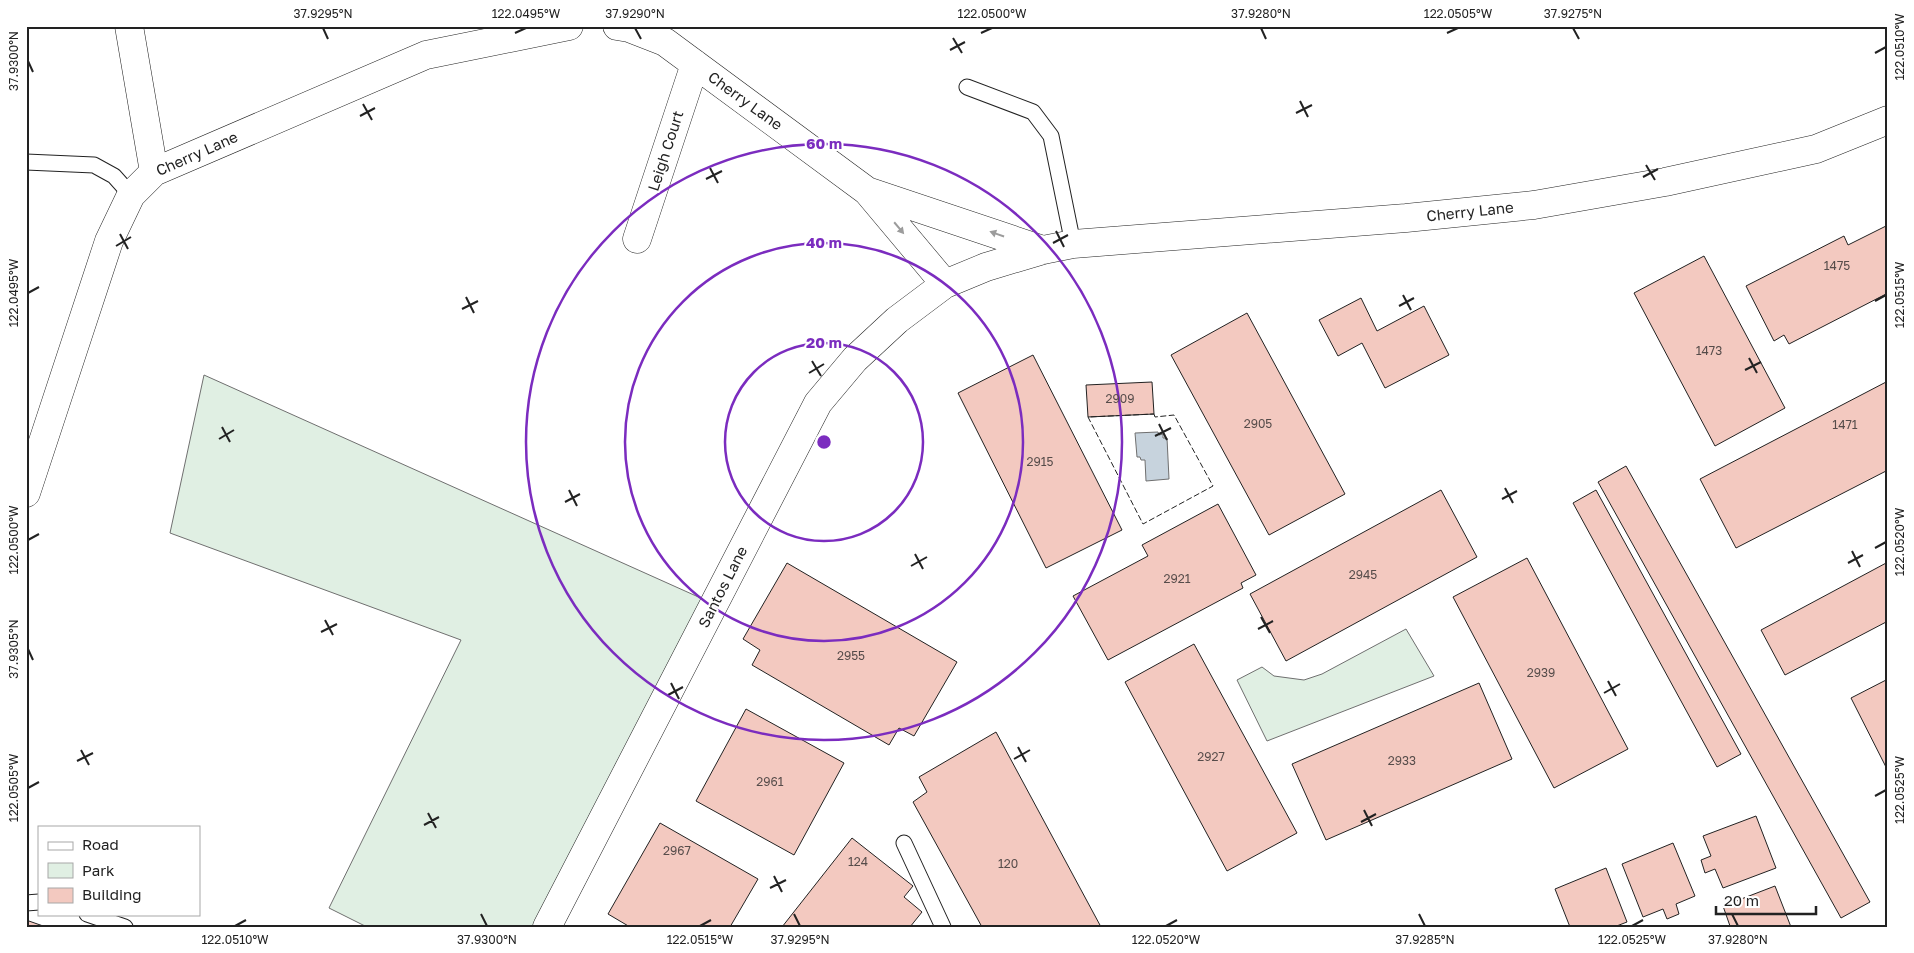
<svg xmlns="http://www.w3.org/2000/svg" width="1914" height="953" viewBox="0 0 1914 953" font-family="'Golos Text',sans-serif">
  <style>
    .green { fill: #e0efe3; stroke: #6f6f6f }
    .water { fill: #c7d3dd; stroke: #6f6f6f }
    .building { fill: #f3c9c0; stroke: #222 }
    .lines { fill: none; stroke-linecap: round; stroke-linejoin: round }
    .lane-casing { stroke: #222; stroke-width: 17 }
    .street-casing { stroke: #222; stroke-width: 29 }
    .lane { stroke: #fff; stroke-width: 15 }
    .street { stroke: #fff; stroke-width: 28 }
    .fence { stroke: #222; stroke-width: 1; stroke-dasharray: 6 2.5; stroke-linecap: butt }
    .oneway { fill: #9c9c9c }
    .ticks { fill: none; stroke: #222; stroke-width: 2 }
    .ring { fill: none; stroke: #7b2cbf; stroke-width: 2.5 }
    .labels { text-anchor: middle; stroke-width: 4; stroke-linejoin: round; paint-order: stroke }
    .number-label { font-size: 12px; fill: #564c4a }
    .street-label { font-size: 15px; fill: #222; stroke: #fff }
    .centre { fill: #7b2cbf; stroke: #fff; stroke-width: 2.5 }
    .ring-label { font-size: 15px; text-anchor: middle; font-weight: bold; fill: #7b2cbf; stroke: #fff; stroke-width: 4; stroke-linejoin: round; paint-order: stroke }
    .neatline { fill: none; stroke: #222; stroke-width: 2 }
    .ticks-label { font-size: 12px; text-anchor: middle; fill: #222 }
  </style>
  <rect width="100%" height="100%" fill="#fff"/>
  <path class="green" d="M204 375 714 604 547 927H367L329 908 461 640 170 533Z
    M1406 629 1434 676 1267 741 1237 680 1262 667 1274 676 1304 680 1322 674Z"/>
  <path class="water" d="M1158 432 1159 435 1163 434V438H1167L1169 479 1146 481 1145 460H1141L1140 457H1137L1135 433Z"/>
  <path class="building" d="M1888 225V293L1789 344 1784 335 1774 341 1746 286 1844 236 1848 245Z
    M1704 256 1785 408 1715 446 1634 293Z
    M1361 298 1377 331 1424 306 1449 355 1385 388 1362 343 1338 356 1319 320Z
    M1247 313 1345 494 1269 535 1171 355Z
    M1033 355 1122 530 1046 568 958 393Z
    M1888 381V470L1736 548 1700 479Z
    M1152 382 1154 414 1088 417 1086 385Z
    M1626 466 1870 902 1841 918 1598 482Z
    M1441 490 1477 557 1286 661 1250 594Z
    M1596 490 1741 754 1717 767 1573 503Z
    M1218 504 1256 575 1241 583 1243 588 1108 660 1073 596 1148 556 1142 545Z
    M1527 558 1628 749 1554 788 1453 597Z
    M1888 562V621L1785 675 1761 630Z
    M787 563 957 662 914 736 899 728 889 745 752 665 760 650 743 639Z
    M1194 644 1297 833 1227 871 1125 682Z
    M1888 679V771L1851 698Z
    M1479 683 1512 759 1326 840 1292 764Z
    M746 709 844 763 794 855 696 801Z
    M996 732 1101 927H982L913 802 927 792 919 777Z
    M1756 816 1776 868 1723 888 1715 869 1705 873 1701 860 1711 856 1703 836Z
    M660 823 758 879 730 927H630L608 914Z
    M852 838 913 886 904 897 922 912 910 927H782Z
    M1673 843 1695 896 1676 904 1679 914 1667 919 1663 909 1643 917 1622 864Z
    M1606 868 1627 922 1614 927H1570L1555 889Z
    M1775 886 1791 927H1729L1730 926 1723 906Z
    M26 920 46 927H26Z"/>
  <g class="lines">
    <g class="lane-casing">
      <path id="lane" d="M967 87 1033 112 1051 136 1073 244
        M26 162 94 165 114 176 131 195
        M904 843 943 927
        M26 903 39 902
        M87 914 125 927"/>
    </g>
    <g class="street-casing">
      <path id="street" d="M129 26 154 172
        M617 26 629 28 665 42 867 191 945 284
        M867 191 1043 250
        M637 239 695 64
        M26 493 109 241 131 195 154 172 426 55 569 26
        M547 927 818 403 855 359 897 320 945 284 986 267 1043 250 1073 244 1406 218 1534 205 1665 182 1816 149 1888 120"/>
    </g>
    <use href="#lane" class="lane"/>
    <use href="#street" class="street"/>
    <path class="fence" d="M1154 414 1155 417 1174 415 1213 486 1143 524 1088 417Z"/>
  </g>
  <defs><path id="oneway-solid" d="M-6-.8H1V-3.2L6.5 0L1 3.2V.8H-6Z" transform="scale(1.25)"/></defs>
  <g class="oneway">
    <use href="#oneway-solid" transform="translate(899 228) rotate(50)"/>
    <use href="#oneway-solid" transform="translate(997 234) rotate(-161)"/>
  </g>
  <path class="ticks" d="M323 28 328 39M635 28 641 39M1261 28 1266 39M1573 28 1579 39M515 33 526 28M981 33 992 28M1447 33 1458 28M953 38 962 53M950 50 965 42M1875 53 1886 47M28 61 33 72M1300 101 1308 117M363 104 372 120M1296 113 1312 105M360 116 375 108M1646 165 1655 180M710 168 718 183M1643 177 1658 169M706 179 722 171M1056 231 1064 247M120 234 128 249M1053 243 1068 235M116 246 131 237M28 293 39 287M1403 295 1411 310M466 297 474 313M1875 301 1886 295M1399 306 1414 298M462 309 478 301M1749 358 1757 373M812 361 821 376M1745 370 1761 362M809 373 824 364M1159 424 1167 440M222 427 230 442M1155 436 1171 428M219 439 234 430M1505 488 1513 503M569 490 577 506M1502 499 1517 491M565 502 580 494M28 540 39 534M1875 548 1886 542M1852 551 1860 567M915 554 923 569M1848 563 1863 555M911 566 927 557M1261 617 1270 633M325 620 333 635M1258 629 1273 621M321 632 337 624M28 649 33 660M1608 681 1616 696M671 683 679 699M1604 693 1620 684M668 695 683 687M1018 747 1026 762M81 750 89 765M1014 759 1030 750M77 761 93 753M28 788 39 782M1875 796 1886 790M1364 810 1372 826M428 813 436 828M1361 822 1376 814M424 825 439 817M774 876 782 892M770 888 786 880M481 914 487 926M794 914 800 926M1419 914 1425 926M1732 914 1738 926M235 926 246 920M700 926 711 920M1166 926 1177 920M1632 926 1643 920"/>
  <g class="ring">
    <circle cx="824" cy="442" r="99"/>
    <circle cx="824" cy="442" r="199"/>
    <circle cx="824" cy="442" r="298"/>
  </g>
  <g class="labels">
    <g class="number-label">
      <text x="1837" y="270">1475</text>
      <text x="1709" y="355">1473</text>
      <text x="1120" y="403">2909</text>
      <text x="1258" y="428">2905</text>
      <text x="1845" y="429">1471</text>
      <text x="1040" y="466">2915</text>
      <text x="1363" y="579">2945</text>
      <text x="1177" y="583">2921</text>
      <text x="851" y="660">2955</text>
      <text x="1541" y="677">2939</text>
      <text x="1211" y="761">2927</text>
      <text x="1402" y="765">2933</text>
      <text x="770" y="786">2961</text>
      <text x="677" y="855">2967</text>
      <text x="858" y="866">124</text>
      <text x="1008" y="868">120</text>
    </g>
    <g class="street-label">
      <text transform="translate(745 101) rotate(36)" y="5">Cherry Lane</text>
      <text transform="translate(666 151) rotate(-72)" y="5">Leigh Court</text>
      <text transform="translate(197 154) rotate(-24)" y="5">Cherry Lane</text>
      <text transform="translate(1470 212) rotate(-6)" y="5">Cherry Lane</text>
      <text transform="translate(723 587) rotate(-63)" y="5">Santos Lane</text>
    </g>
  </g>
  <circle cx="824" cy="442" r="8" class="centre"/>
  <g class="ring-label">
    <text x="824" y="149">60 m</text>
    <text x="824" y="248">40 m</text>
    <text x="824" y="348">20 m</text>
  </g>
  <rect width="1914" height="953" fill="none" stroke="#ffffff" stroke-width="55"/>
  <rect x="38" y="826" width="162" height="90" fill="#ffffff" stroke="#a7a7a7"/>
  <rect x="48" y="842" width="25" height="8" fill="#ffffff" stroke="#a7a7a7"/>
  <text x="82" y="850" font-size="15" fill="#222222">Road</text>
  <rect x="48" y="863" width="25" height="15" fill="#e0efe3" stroke="#a7a7a7"/>
  <text x="82" y="876" font-size="15" fill="#222222">Park</text>
  <rect x="48" y="888" width="25" height="15" fill="#f3c9c0" stroke="#a7a7a7"/>
  <text x="82" y="900" font-size="15" fill="#222222">Building</text>
  <path d="M1716 906v8h100v-8" fill="none" stroke="#222222" stroke-width="2.5"/>
  <text x="1724" y="906" font-size="15" fill="#222222" stroke="#ffffff" stroke-width="4" paint-order="stroke">20 m</text>
  <rect x="28" y="28" width="1858" height="898" class="neatline"/>
  <g class="ticks-label">
    <text x="323" y="18">37.9295°N</text>
    <text x="526" y="18">122.0495°W</text>
    <text x="635" y="18">37.9290°N</text>
    <text x="992" y="18">122.0500°W</text>
    <text x="1261" y="18">37.9280°N</text>
    <text x="1458" y="18">122.0505°W</text>
    <text x="1573" y="18">37.9275°N</text>
    <text transform="translate(1900 47) rotate(-90)" y="4">122.0510°W</text>
    <text transform="translate(14 61) rotate(-90)" y="4">37.9300°N</text>
    <text transform="translate(14 293) rotate(-90)" y="4">122.0495°W</text>
    <text transform="translate(1900 295) rotate(-90)" y="4">122.0515°W</text>
    <text transform="translate(14 540) rotate(-90)" y="4">122.0500°W</text>
    <text transform="translate(1900 542) rotate(-90)" y="4">122.0520°W</text>
    <text transform="translate(14 649) rotate(-90)" y="4">37.9305°N</text>
    <text transform="translate(14 788) rotate(-90)" y="4">122.0505°W</text>
    <text transform="translate(1900 790) rotate(-90)" y="4">122.0525°W</text>
    <text x="235" y="944">122.0510°W</text>
    <text x="487" y="944">37.9300°N</text>
    <text x="700" y="944">122.0515°W</text>
    <text x="800" y="944">37.9295°N</text>
    <text x="1166" y="944">122.0520°W</text>
    <text x="1425" y="944">37.9285°N</text>
    <text x="1632" y="944">122.0525°W</text>
    <text x="1738" y="944">37.9280°N</text>
  </g>
</svg>
